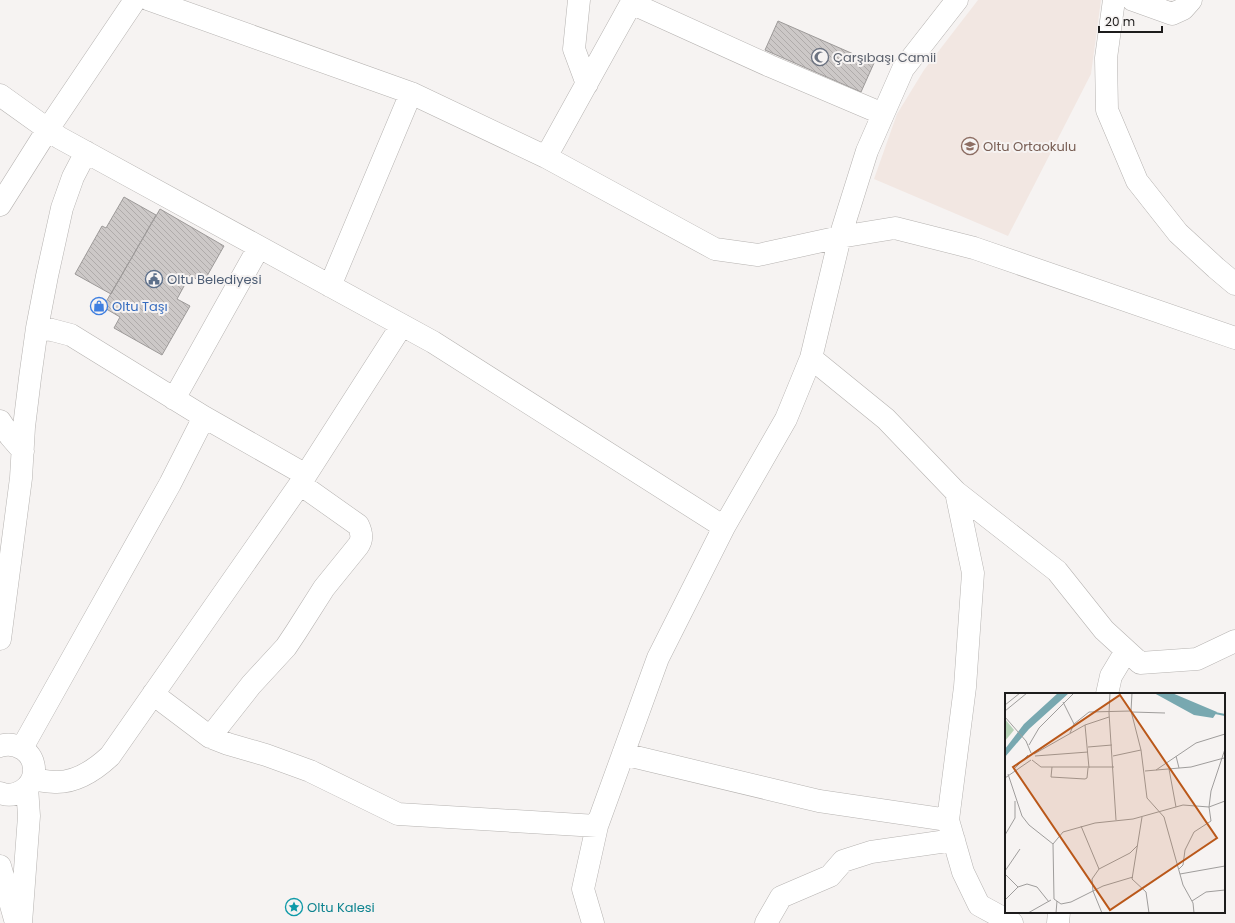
<svg xmlns="http://www.w3.org/2000/svg" width="1235" height="923" viewBox="0 0 1235 923" font-family="Poppins,sans-serif">
  <style>
    .built { fill: #f2e7e2 }
    .building { fill: url(#building-back-hatch); stroke: #9d9a99 }
    .lines { fill: none; stroke-linecap: round; stroke-linejoin: round }
    .minor-casing { stroke: #b6b3b1; stroke-width: 23 }
    .minor { stroke: #fff; stroke-width: 22 }
    .labels { text-anchor: middle; stroke-width: 4; stroke-linejoin: round; paint-order: stroke }
    .worship-label { font-size: 13px; fill: #5b616d; stroke: #f6f3f2; text-anchor: start }
    .education-label { font-size: 13px; fill: #785e54; stroke: #f6f3f2; text-anchor: start }
    .service-label { font-size: 13px; fill: #4e5e75; stroke: #f6f3f2; text-anchor: start }
    .shop-label { font-size: 13px; fill: #366cbe; stroke: #f6f3f2; text-anchor: start }
    .culture-label { font-size: 13px; fill: #0d838f; stroke: #f6f3f2; text-anchor: start }
    .inset-river { fill: none; stroke: #78a8b0; stroke-width: 2 }
    .inset-road { fill: none; stroke: #9f9d9c; stroke-width: 1 }
    .view { fill: #ba581a; fill-opacity: 0.15; stroke: #ba581a; stroke-width: 2 }
    .inset-edge { fill: none; stroke: #1d1c1c; stroke-width: 2 }
  </style>
  <defs>
    <pattern id="building-back-hatch" width="6" height="6" patternUnits="userSpaceOnUse"><rect width="6" height="6" fill="#ccc8c7"/><path d="M-1 5l2 2M0 0l6 6M5-1l2 2" fill="none" stroke="#afabaa"/></pattern>
  </defs>
  <rect width="100%" height="100%" fill="#f6f3f2"/>
  <path class="built" d="M978 0H1101L1091 74 1008 236 874 179 897 114 924 70Z"/>
  <path class="building" d="M778 21 874 63 861 92 765 50Z
    M124 197 156 215 111 294 75 274 102 226 106 228Z
    M160 209 224 246 203 283 190 275 177 299 190 306 162 355 114 328 120 317 103 307Z"/>
  <g class="lines">
    <g class="minor-casing">
      <path id="minor" d="M150 0 411 93 546 157 715 249 758 255 840 237 895 228 974 248 1235 338
        M579 0 574 49 587 84
        M1114 0 1106 58 1107 110 1137 181 1178 233 1216 268 1235 284
        M1133 0 1172 14 1183 9 1191 0
        M631 3 770 66 883 114
        M0 95 60 138 433 342 724 527
        M546 157 633 0
        M0 205 48 129 135 0
        M330 286 411 93
        M37 328 52 330 71 335 204 417 306 475
        M811 358 886 419 956 492 1057 571 1104 630 1140 663 1197 659 1235 641
        M174 399 259 247
        M0 421 10 436 23 451
        M956 492 973 573 965 687 948 820 963 872 979 905 1012 923
        M0 639 21 478 24 427 30 378 37 328 47 276 62 208 73 177 86 152
        M153 694 210 737 251 685 286 647 296 632 324 588 358 546C363 539 362 533 358 525L300 484
        M1107 694 1111 676 1126 651
        M210 737 228 744 266 755 310 771 398 814 597 826
        M0 746C16 741 35 752 34 771 33 788 15 799 0 793
        M22 748 170 484 204 417
        M623 754 819 801 948 820
        M32 780C40 780 49 782 57 782 77 782 96 769 110 756L300 484 402 325
        M0 866 16 923
        M21 923 29 816 27 787
        M593 923 583 889 597 826 658 658 724 527 786 419 811 358 840 237 867 151 903 69 957 0
        M766 923 781 897 830 876 843 861 871 852 954 840
        M1058 923 1059 912"/>
    </g>
    <use href="#minor" class="minor"/>
  </g>
  <defs>
    <g id="mosque-ring" transform="scale(0.9)"><circle r="9.5" fill="#f6f3f2" stroke="#6b7280" stroke-width="1.5"/><path d="M3.5-4.9A6 6 0 1 0 3.5 4.9A5 5 0 1 1 3.5-4.9Z" fill="#6b7280"/></g>
    <g id="school-ring" transform="scale(0.9)"><circle r="9.5" fill="#f6f3f2" stroke="#8d6e63" stroke-width="1.5"/><path d="M0-5L7-2L0 1L-7-2ZM-4 1L0 2.5L4 1V4Q0 6-4 4Z" fill="#8d6e63"/></g>
    <g id="civic-ring" transform="scale(0.9)"><circle r="9.5" fill="#f6f3f2" stroke="#5c6f8a" stroke-width="1.5"/><path d="M-.6-6.5H3V-4.5H.6V-3L4-1V1h2V6H-6V1h2V-1L-.6-3ZM-1.2 2.5V6h2.4V2.5Z" fill="#5c6f8a"/></g>
    <g id="shop-ring" transform="scale(0.9)"><circle r="9.5" fill="#f6f3f2" stroke="#3f7fe0" stroke-width="1.5"/><path d="M-5-2.5h2.3a2.7 3.5 0 0 1 5.4 0H5L5.5 6h-11ZM-1.5-2.5h3a1.5 2.3 0 0 0-3 0Z" fill="#3f7fe0"/></g>
    <g id="sight-ring" transform="scale(0.9)"><circle r="9.5" fill="#f6f3f2" stroke="#0f9aa8" stroke-width="1.5"/><path d="M0-6L1.8-2.2L6-1.7L2.9 1.2L3.7 5.4L0 3.3L-3.7 5.4L-2.9 1.2L-6-1.7L-1.8-2.2Z" fill="#0f9aa8"/></g>
  </defs>
  <g fill-rule="evenodd">
    <use href="#mosque-ring" x="820" y="57"/>
    <use href="#school-ring" x="970" y="146"/>
    <use href="#civic-ring" x="154" y="279"/>
    <use href="#shop-ring" x="99" y="306"/>
    <use href="#sight-ring" x="294" y="907"/>
  </g>
  <g class="labels">
    <g class="worship-label">
      <text x="833" y="62">Çarşıbaşı Camii</text>
    </g>
    <g class="education-label">
      <text x="983" y="151">Oltu Ortaokulu</text>
    </g>
    <g class="service-label">
      <text x="167" y="284">Oltu Belediyesi</text>
    </g>
    <g class="shop-label">
      <text x="112" y="311">Oltu Taşı</text>
    </g>
    <g class="culture-label">
      <text x="307" y="912">Oltu Kalesi</text>
    </g>
  </g>
  <g transform="translate(1005 693)">
    <rect width="220" height="220" fill="#f6f3f2"/>
    <path d="M0 26 9 37 0 48Z" fill="#b5d1b6"/>
    <path d="M53 0H64L24 36 0 64V56L19 31ZM149 0H167L212 19 208 25 189 22Z" fill="#78a8b0"/>
    <path class="inset-river" d="M205 19 220 22"/>
    <path class="inset-road" d="M105 0 104 20 111 127M127 0 126 18 136 57 142 105 159 124 178 192 188 210 189 220M58 9 69 31M0 12 15 0M0 18 22 0M127 19 160 20M0 24 21 48 26 60M80 32 84 75M65 40 69 31 84 19 126 18M24 52 34 35 69 0M83 54 107 52M29 61 80 32 104 24M30 63 83 59M108 63 136 57M171 63 174 75M27 67 36 74H109M47 74 46 84 80 86 82 85 83 75M10 75 23 62M164 76 171 114M151 77 191 50 220 41M140 78 186 74 219 65M3 81 17 123 24 132 48 151M0 85 26 67M137 124 127 186 141 199 144 220M76 133 94 176M0 142 10 125V108M174 176 178 172 180 157 189 139 206 128 204 114 206 98 220 56M0 178 15 156M0 181 13 194 0 207M175 181 220 173M128 184 98 193 66 209 56 211 49 206 48 151 58 139 90 130 128 126 178 112 204 114 220 108M13 194 22 191 32 194 44 209M187 208 201 199 220 197M23 220 46 207M51 220 52 208M97 220 88 198 87 186 94 176 125 160 133 152"/>
    <path class="view" d="M115 2 212 145 105 217 8 74Z"/>
    <rect width="220" height="220" class="inset-edge"/>
  </g>
  <path d="M1099 26v6h63v-6" fill="none" stroke="#1d1c1c" stroke-width="2"/>
  <text x="1105" y="26" font-size="12" fill="#1d1c1c" stroke="#f6f3f2" stroke-width="3" paint-order="stroke">20 m</text>
</svg>
